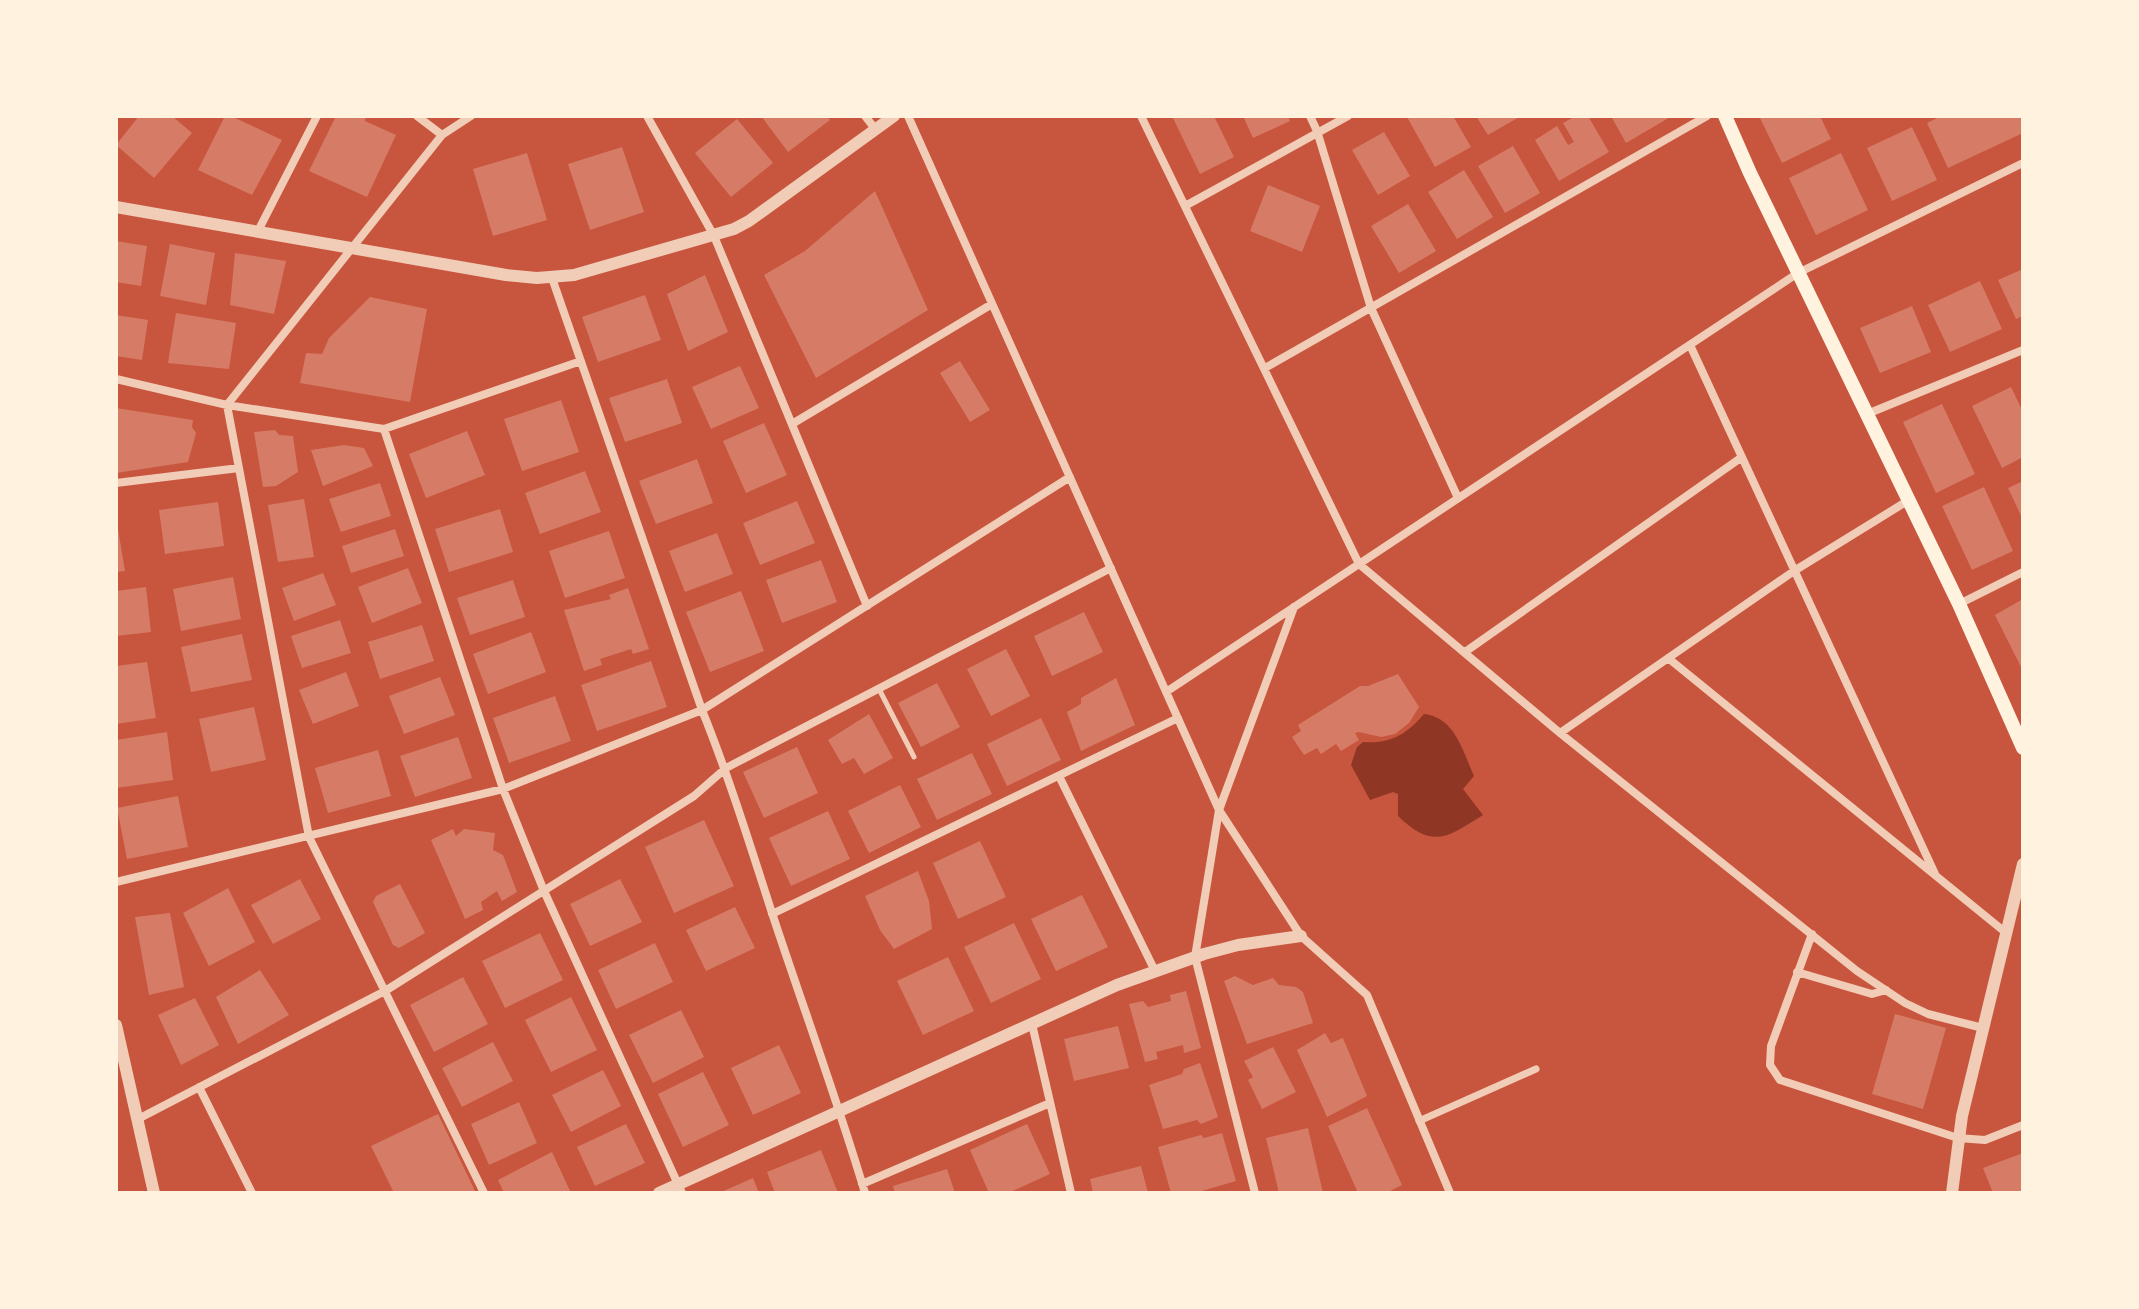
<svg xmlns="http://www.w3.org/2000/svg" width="2139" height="1309" viewBox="0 0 2139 1309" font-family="'Fira Sans Condensed',sans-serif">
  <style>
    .water { fill: #8f3625 }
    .building { fill: #d67c66 }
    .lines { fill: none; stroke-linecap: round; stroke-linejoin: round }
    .service { stroke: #f1ccb7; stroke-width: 5 }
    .pedestrian { stroke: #f1ccb7; stroke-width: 7 }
    .minor { stroke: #f1ccb7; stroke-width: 8 }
    .tertiary { stroke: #f1ccb7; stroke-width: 12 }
    .secondary { stroke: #fff3e0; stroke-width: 14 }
  </style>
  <rect width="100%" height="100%" fill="#c8553d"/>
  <path class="water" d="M1424 714C1455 717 1463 752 1474 776L1463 789 1483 815C1448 837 1433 850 1398 816V794L1393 792 1370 800 1351 765 1357 747 1363 742C1390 744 1406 735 1424 714Z"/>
  <path class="building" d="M139 116H172L192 133 154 178 116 145Z
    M225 116H231L282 140 252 195 198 170Z
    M336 116H366L365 121 396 135 367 197 309 171Z
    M761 116H827L830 120 788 152Z
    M1177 116H1214L1234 157 1200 174 1173 118Z
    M1243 116H1288L1290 121 1253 138Z
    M1409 116H1453L1471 147 1435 167 1407 117Z
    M1476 116H1521L1488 135Z
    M1576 116H1588L1609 152 1559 181 1535 140 1557 126 1568 145 1574 142 1563 123Z
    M1611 116H1672L1626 143Z
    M1759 116H1820L1831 139 1782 163Z
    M1941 116H2023V133L1948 168 1927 123Z
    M737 119 773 163 731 197 695 153Z
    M1912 127 1937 180 1892 201 1867 148Z
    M1384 132 1410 176 1378 195 1352 150Z
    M1513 146 1540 193 1505 213 1478 166Z
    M622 147 644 212 590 230 568 164Z
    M527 153 547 220 493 236 473 169Z
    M1841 153 1868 210 1816 235 1789 178Z
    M1464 170 1493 217 1457 239 1428 192Z
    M1268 185 1320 206 1302 252 1250 231Z
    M875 191 928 310 816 378 764 275 805 251Z
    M1408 204 1436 251 1399 273 1371 226Z
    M116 241 147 246 141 286 116 282Z
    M170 244 215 253 206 305 160 296Z
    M235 253 286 261 274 314 230 305Z
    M2023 269V316L2016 319 1998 280Z
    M705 275 728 332 688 351 667 294Z
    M1980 281 2002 329 1950 352 1928 305Z
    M645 295 661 340 598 362 582 317Z
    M370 297 427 309 410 402 300 383 306 353 322 354 329 338Z
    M1912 306 1931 352 1880 373 1860 328Z
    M176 313 236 323 229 369 168 363Z
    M116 315 148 320 142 360 116 356Z
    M960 361 990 410 970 422 940 373Z
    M740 366 759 408 711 429 692 387Z
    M667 379 682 423 625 442 609 398Z
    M2011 387 2023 412V457L2002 468 1972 406Z
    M561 400 579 452 522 471 504 419Z
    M1942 404 1975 474 1936 493 1903 422Z
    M116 408 193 420 192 427 196 433 188 462 116 473Z
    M764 423 787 475 746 493 723 441Z
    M275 430 279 435 293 436 298 472 276 486 263 487 254 432Z
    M467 431 485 475 426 498 409 454Z
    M344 445 364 448 373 466 323 486 311 450Z
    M697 459 713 503 656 524 639 481Z
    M585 471 601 512 540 534 525 493Z
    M2023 481V520L2008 488Z
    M380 483 391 516 341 532 329 499Z
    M1984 487 2013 551 1972 570 1942 506Z
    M304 499 314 557 278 562 268 505Z
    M797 501 815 543 760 565 743 523Z
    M218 502 224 546 165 554 159 510Z
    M500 509 513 552 449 572 435 529Z
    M116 517 125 571 116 572Z
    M395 529 404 556 351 573 342 546Z
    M609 531 625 578 565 598 549 551Z
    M717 533 733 574 685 592 669 551Z
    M821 560 837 602 782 623 766 580Z
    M408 568 422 603 372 623 358 587Z
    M323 573 336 605 294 621 282 588Z
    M233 577 241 619 181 631 173 589Z
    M513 580 525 617 470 635 457 598Z
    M146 587 151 632 116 636V591Z
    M628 588 649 649 633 654 631 649 600 659 602 665 584 671 564 610 611 599 609 595Z
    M741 591 764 651 710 672 686 612Z
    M2023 599V671L1995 615Z
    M1084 612 1103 652 1052 676 1034 636Z
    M340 620 351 653 302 668 291 636Z
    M422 625 434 661 380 679 368 642Z
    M531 632 546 672 488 694 473 654Z
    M242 634 252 680 191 692 181 647Z
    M1006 649 1030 696 991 716 967 669Z
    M651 661 667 707 597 731 581 685Z
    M147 662 156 718 116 724V666Z
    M346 672 359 706 313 724 299 690Z
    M1398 674 1419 707 1409 723 1395 734 1381 737 1359 732 1355 733 1359 740 1341 751 1336 744 1321 754 1317 748 1304 755 1292 737 1301 731 1298 725 1360 686H1368Z
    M440 677 455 715 404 734 389 696Z
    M1116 678 1135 725 1081 751 1067 712 1081 704V698Z
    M937 683 960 727 921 747 898 703Z
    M555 696 571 741 509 763 493 718Z
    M254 707 266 760 211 772 199 719Z
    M869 714 893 758 864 774 854 758 842 764 828 740Z
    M1041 718 1061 760 1007 786 987 744Z
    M167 732 173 780 116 788V740Z
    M458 737 472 778 415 797 400 756Z
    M797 747 818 793 764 818 743 772Z
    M378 750 391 796 328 813 315 768Z
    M972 753 992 794 937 820 917 779Z
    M900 785 921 827 869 853 848 811Z
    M178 796 188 847 127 859 117 808Z
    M828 811 850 859 791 886 769 838Z
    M704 820 734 886 674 913 645 847Z
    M453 829 456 836 464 829 495 833 493 850 503 855 517 892 502 901 497 891 481 902 483 910 465 919 431 840Z
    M980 841 1006 897 958 919 933 863Z
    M918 871 929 901 932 929 894 949 880 930 865 896Z
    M300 879 321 919 273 944 251 905Z
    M620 879 642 922 590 946 570 904Z
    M400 884 425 933 399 948 393 945 373 902 376 896Z
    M228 888 255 942 209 966 183 913Z
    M1082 895 1108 947 1056 971 1031 919Z
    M735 907 755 948 706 971 686 930Z
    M170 913 184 987 149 995 135 917Z
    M1014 923 1041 979 991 1003 964 947Z
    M540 933 563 980 505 1008 482 961Z
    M655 943 673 982 616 1009 598 970Z
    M948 957 974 1011 923 1035 897 981Z
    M260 970 289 1015 238 1044 216 997Z
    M1235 976 1253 985 1273 978 1279 985 1296 987 1303 992 1313 1023 1247 1044 1224 981Z
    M463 977 488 1024 434 1052 410 1005Z
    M1186 991 1201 1048 1184 1053 1183 1045 1156 1052 1158 1059 1145 1062 1129 1004 1143 1001 1148 1007 1171 1001 1170 995Z
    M571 997 597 1050 551 1072 525 1020Z
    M195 998 219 1045 181 1065 158 1015Z
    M681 1010 704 1057 653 1083 629 1035Z
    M1895 1014 1946 1028 1923 1109 1872 1094Z
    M1118 1026 1129 1068 1074 1081 1064 1039Z
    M1325 1033 1331 1043 1343 1038 1367 1096 1327 1117 1297 1050Z
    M493 1042 513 1081 462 1107 442 1068Z
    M779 1045 801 1093 753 1115 731 1068Z
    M1273 1047 1296 1092 1262 1109 1248 1080 1253 1077 1244 1061Z
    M1200 1063 1218 1117 1201 1124 1197 1120 1163 1129 1149 1085 1182 1074 1184 1069Z
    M603 1070 621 1106 571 1132 552 1095Z
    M703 1072 729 1125 683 1147 658 1094Z
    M519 1102 537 1143 489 1165 471 1124Z
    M1367 1108 1402 1185 1386 1193H1358L1328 1126Z
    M438 1114 476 1193H394L371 1146Z
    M626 1124 645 1163 595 1186 577 1147Z
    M1027 1124 1050 1174 1008 1193H989L970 1150Z
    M1308 1128 1323 1193H1279L1266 1138Z
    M1222 1133 1236 1181 1195 1193H1171L1158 1147 1201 1135 1204 1138Z
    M821 1150 838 1193H775L767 1172Z
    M552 1152 571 1193H504L498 1180Z
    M2023 1153V1193H1993L1983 1168Z
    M1141 1166 1148 1193H1093L1090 1179Z
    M947 1169 955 1193H895L893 1186Z
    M753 1178 759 1193H719Z"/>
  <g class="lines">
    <path class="service" d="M879 689 914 757"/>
    <path class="pedestrian" d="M1419 1121 1536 1069"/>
    <path class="minor" d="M417 116 442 135
      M471 116 442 135 227 405 309 837 484 1193
      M647 116 714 236 867 606
      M865 116 876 130
      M908 116 1219 810 1301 936 1367 995 1450 1193
      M1141 116 1359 564 1560 733 1857 971 1905 1003 1928 1014 1983 1028
      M1310 116 1317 131 1371 308 1458 498
      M1185 206 1348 116
      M258 231 317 116
      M552 278 702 710C729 777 750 845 772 913 803 1007 837 1099 865 1193
      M1690 345 1935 874
      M1265 368 1707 116
      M116 379 227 405 384 429 581 361
      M1867 414 2023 350
      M792 424 992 304
      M384 429 503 789 544 891 682 1193
      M116 483 239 468
      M1959 604 2023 572
      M1465 652 1742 457
      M1668 658 2005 932
      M1166 692 1798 273 2023 163
      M1560 733 1794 571 1909 500
      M1059 776 1155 971
      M116 882 503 789 702 710 1070 477
      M772 914 1178 718
      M1812 934 1771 1046 1770 1065 1780 1080 1958 1138 1985 1140 2023 1125
      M1797 972 1872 994 1886 990
      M1032 1024 1071 1193
      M199 1087 252 1193
      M138 1119 385 991 694 796 726 768 1111 568
      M862 1184 1050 1103
      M1255 1193 1195 957 1219 810 1294 607"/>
    <path class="tertiary" d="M116 207 506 275 537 278 574 275 734 229 749 221 894 116
      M116 1025 154 1193
      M659 1193 1117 985 1204 954 1238 945 1301 936
      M1952 1193 1962 1116 2023 864"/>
    <path class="secondary" d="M1725 116 1750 173 1959 604 2023 748"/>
  </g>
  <rect width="2139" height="1309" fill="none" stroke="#fff3e0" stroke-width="236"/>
</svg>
